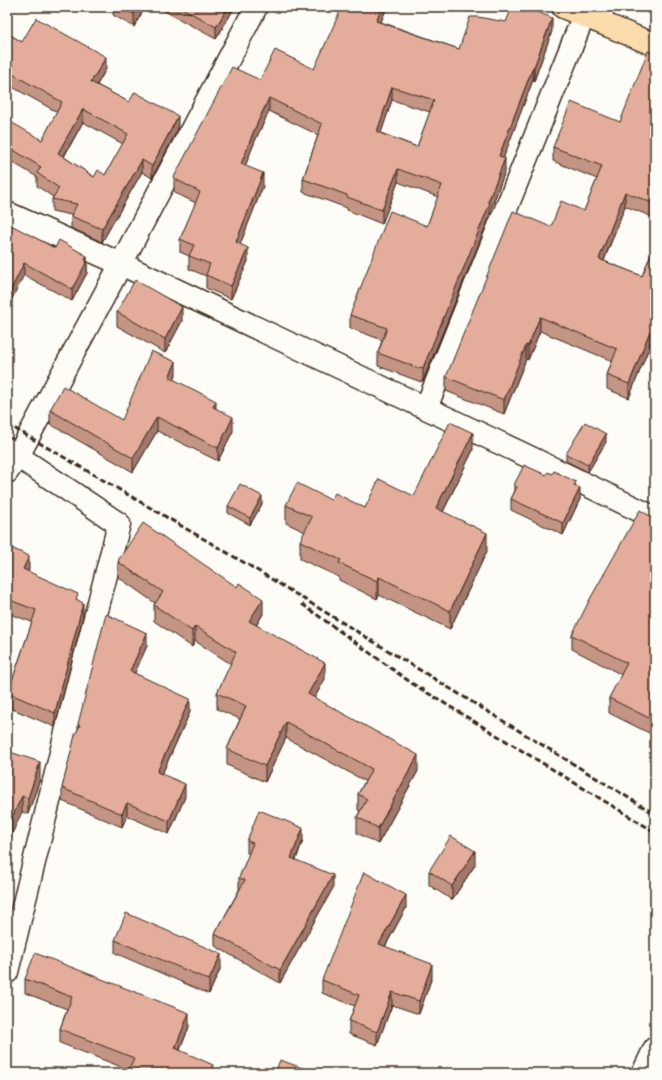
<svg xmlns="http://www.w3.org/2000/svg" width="662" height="1080" viewBox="0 0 662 1080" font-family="'Comic Neue',sans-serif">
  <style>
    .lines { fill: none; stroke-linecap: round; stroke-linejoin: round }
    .minor-casing { stroke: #3b2a1e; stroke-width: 25 }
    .major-casing { stroke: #3b2a1e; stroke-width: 25 }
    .minor { stroke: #fdfcf7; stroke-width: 22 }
    .major { stroke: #fcdcac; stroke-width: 22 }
    .rail { stroke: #3b2a1e; stroke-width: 3; stroke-dasharray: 6 3; stroke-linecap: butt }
    .wall { fill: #c49484; stroke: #3b2a1e; fill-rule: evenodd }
    .shaded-wall { fill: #a0786c; stroke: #3b2a1e }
    .building { fill: #e4ac9a; stroke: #3b2a1e; fill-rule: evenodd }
  </style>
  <rect width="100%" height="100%" fill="#fdfcf7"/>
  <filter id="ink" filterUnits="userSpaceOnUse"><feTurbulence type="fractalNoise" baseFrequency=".025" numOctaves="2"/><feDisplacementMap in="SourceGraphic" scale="8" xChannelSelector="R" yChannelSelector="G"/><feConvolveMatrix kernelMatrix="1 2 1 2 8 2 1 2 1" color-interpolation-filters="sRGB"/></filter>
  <g filter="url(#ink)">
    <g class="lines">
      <g class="minor-casing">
        <path id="minor" d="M597 21 604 7
          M7 213 121 264 525 455 655 518
          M426 408 584 15
          M7 449 119 524 71 712 7 972
          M7 472 18 456 121 264 256 7
          M643 1073 655 1048"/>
      </g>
      <g class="major-casing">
        <path id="major" d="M563 7 655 45"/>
      </g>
      <use href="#minor" class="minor"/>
      <use href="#major" class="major"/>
      <path class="rail" d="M7 424 250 566 655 814
        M302 604 413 684 655 832"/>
    </g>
    <path class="wall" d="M113 7H145L134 27 113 15Z
      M157 7H235L216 39Z
      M387 7 381 22 459 49 552 31 534 81 533 80 503 158 505 171 490 212V216L423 381H421V382L378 366V353L382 340 350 328V315L427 226 438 197 398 182 382 224 347 210V208L303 192V179L318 135 269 111 255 141 245 166 263 186 240 244 248 261 231 299 206 288V276L189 269V256L180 252V239L196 203 177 194 174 191V177L260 80 314 69ZM392 100 430 112 417 147 381 133Z
      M635 7H655V16Z
      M7 33 22 42 106 69 97 85 178 129 152 178 142 172 102 242 71 228V215L52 211V199L53 197 37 186V177L7 159V125L42 140 57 112 7 84ZM83 122 123 144 105 175 94 177 64 157Z
      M655 54V218L625 206 604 261 642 276 655 244V339L652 346 650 345 629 398 607 389V375L612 361 540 331 528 360 526 359 504 414 446 391V377L551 227 584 211 597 179 553 161V147L620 122Z
      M7 226 55 248 87 256V273L72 301 24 275Z
      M117 312 182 321 165 353 117 326Z
      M176 375 174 380 216 409 233 431 218 461 157 431 133 472 50 424V410L122 420Z
      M606 442 588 472 566 461V454Z
      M473 450 443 512 487 551 450 629 379 595 377 599 339 580V577L300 559V541L305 532 286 523V505L331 500 365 508 414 496Z
      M546 475 576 485 580 499 563 535 511 510V499L514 493V485Z
      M262 504 250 525 228 513V506Z
      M655 519V736L609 713V698L622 675 572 649V635Z
      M7 546 29 569 28 572 78 600 83 616 55 727 8 707V693L32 622 7 613Z
      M118 562 263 614 256 626 325 679 314 698 418 771 378 844 357 833V817L360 811 358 810V794L365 781 286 738 265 782 227 765V749L240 719 217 709V693L231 664 195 641 192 647 154 621V605L155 603 118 577Z
      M147 646 134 674 190 712 162 774 185 797 169 834 127 816 122 827 62 801V788L78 729V724Z
      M7 751 40 779 28 814 22 812Z
      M303 840 296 860 333 888 280 983 215 946V934L239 890V878L249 854 247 853V841Z
      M475 865 452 900 429 885V871Z
      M406 908 385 947 432 977 419 1014 392 1005 377 1045 349 1034V1021L355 1006 322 993V980Z
      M115 940 221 967 209 994 115 953Z
      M25 979 189 1027 180 1050 213 1073 129 1070 60 1043V1029L67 1009 25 993Z"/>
    <path class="shaded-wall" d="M138 7H145L134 27V14Z
      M228 7H235L216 39V27Z
      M382 7H387L376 34V21Z
      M552 18V31L534 81V67Z
      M106 57V69L91 95V82Z
      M533 67V80L499 170V156Z
      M392 87V100L377 145V132Z
      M269 98V111L255 141 241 177V164L255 128Z
      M83 109V122L58 166V153Z
      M178 116V129L152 178V166Z
      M505 158V171L490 212V216L423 381V368L488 202Z
      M142 160V172L102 242V229Z
      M398 169V182L382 224V210Z
      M263 173V186L236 255V242Z
      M625 192V206L599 273V259Z
      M248 248V261L231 299V286Z
      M87 256V273L72 301V289Z
      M24 263V275L7 309V298Z
      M182 307V321L165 353V339Z
      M540 317V331L528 360V346Z
      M655 325V339L652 346V332Z
      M650 331V345L629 398V384Z
      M526 345V359L504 414V400Z
      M176 362V375L169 391V377Z
      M216 401V415L213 407Z
      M157 417V431L133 472V458Z
      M233 417V431L218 461V448Z
      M473 433V450L436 526V508Z
      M606 434V442L588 472V465Z
      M580 488V499L563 535V523Z
      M262 496V504L250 525V518Z
      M487 533V551L450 629V611Z
      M29 556V569L23 583V569Z
      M379 577V595L377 599V581Z
      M263 599V614L249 637V621Z
      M83 603V616L55 727V713Z
      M195 626V641L192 647V631Z
      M147 633V646L130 684V671Z
      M325 663V679L308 710V694Z
      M190 699V712L157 785V772Z
      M286 722V738L265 782V766Z
      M418 755V771L378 844V828Z
      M40 762V779L28 814V798Z
      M185 784V797L169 834V821Z
      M22 796V812L7 845V828Z
      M127 803V816L122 827V814Z
      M303 828V840L291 871V858Z
      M475 851V865L452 900V886Z
      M333 875V888L280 983V970Z
      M406 895V908L379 957V944Z
      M221 954V967L209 994V980Z
      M432 964V977L419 1014V1001Z
      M392 992V1005L377 1045V1032Z
      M189 1013V1027L175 1061V1048Z
      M213 1065V1073H209Z"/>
    <path class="building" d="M121 7H138L134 14Z
      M180 7H228L216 27Z
      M342 7H382L376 21 459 49 470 17H478L506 22 512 7H527L552 18 534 67H533L499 156 505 158 488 202 490 203 423 368 421 367V369L378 353 387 328 350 315 390 211 427 226 442 185 398 169 382 210 347 197V195L303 179 322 124 269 98 255 128 241 164 263 173 236 242 248 248 231 286 206 275 210 264 189 256 194 245 180 239 200 192 177 180 174 177 232 67 260 80 275 50 314 69ZM392 87 434 100 417 147 377 132Z
      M36 18 106 57 91 82 129 102 135 92 178 116 152 166 142 160 102 229 71 216 77 204 52 199 59 188 37 173 41 167 7 146V125L9 121 42 140 62 102 7 71V33L22 42ZM83 109 128 134 105 175 98 170 94 177 58 153Z
      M648 51 655 54V204L625 192 599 259 642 276 655 244V325L652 332 650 331 629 384 607 375 617 349 540 317 528 346 526 345 504 400 446 377 513 211 551 227 561 201 584 211 602 166 553 147 571 102 620 122Z
      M7 226 11 228 13 226 55 248 59 240 87 256 85 260 87 261 72 289 24 263 7 298Z
      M135 280 182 307 165 339 117 312Z
      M151 351 176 362 169 377 216 401 213 407 233 417 218 448 157 417 133 458 50 410 63 386 122 420Z
      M450 422 473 433 436 508 487 533 450 611 379 577 377 581 339 563 341 560 300 541 312 517 286 505 297 483 331 500 335 493 365 508 379 479 414 496Z
      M585 422 606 434 588 465 566 454Z
      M524 465 546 475 548 472 552 474 554 471 576 482 574 485 580 488 563 523 511 499 517 487 514 485Z
      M240 484 262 496 250 518 228 506Z
      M640 510 655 519V721L609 698 627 663 572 635 590 599Z
      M143 523 237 587 239 583 263 599 249 621 325 663 308 694 418 755 378 828 357 817 367 799 358 794 372 769 286 722 265 766 227 749 246 706 217 693 236 652 195 626 192 631 154 605 163 592 118 562 119 559Z
      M7 546 29 556 23 569 78 594 76 599 83 603 55 713 8 693 36 610 7 599Z
      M106 614 147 633 130 671 190 699 157 772 185 784 169 821 127 803 122 814 62 788 75 735 80 725 78 724Z
      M7 751 40 762 28 798 22 796 7 828Z
      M259 810 303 828 291 858 333 875 280 970 215 934 245 880 239 878 253 843 247 841Z
      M451 836 475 851 452 886 429 871Z
      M364 872 406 895 379 944 432 964 419 1001 392 992 377 1032 349 1021 359 995 322 980Z
      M126 913 221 954 209 980 115 940Z
      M35 953 189 1013 175 1048 213 1065 209 1073H127L134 1058 60 1029 72 997 25 979Z
      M280 1060 311 1071 310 1073H275Z"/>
  </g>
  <rect width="662" height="1080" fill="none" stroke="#fdfcf7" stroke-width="24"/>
  <rect x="12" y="12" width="638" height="1056" fill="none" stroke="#3b2a1e" stroke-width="1.5" filter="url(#ink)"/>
</svg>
